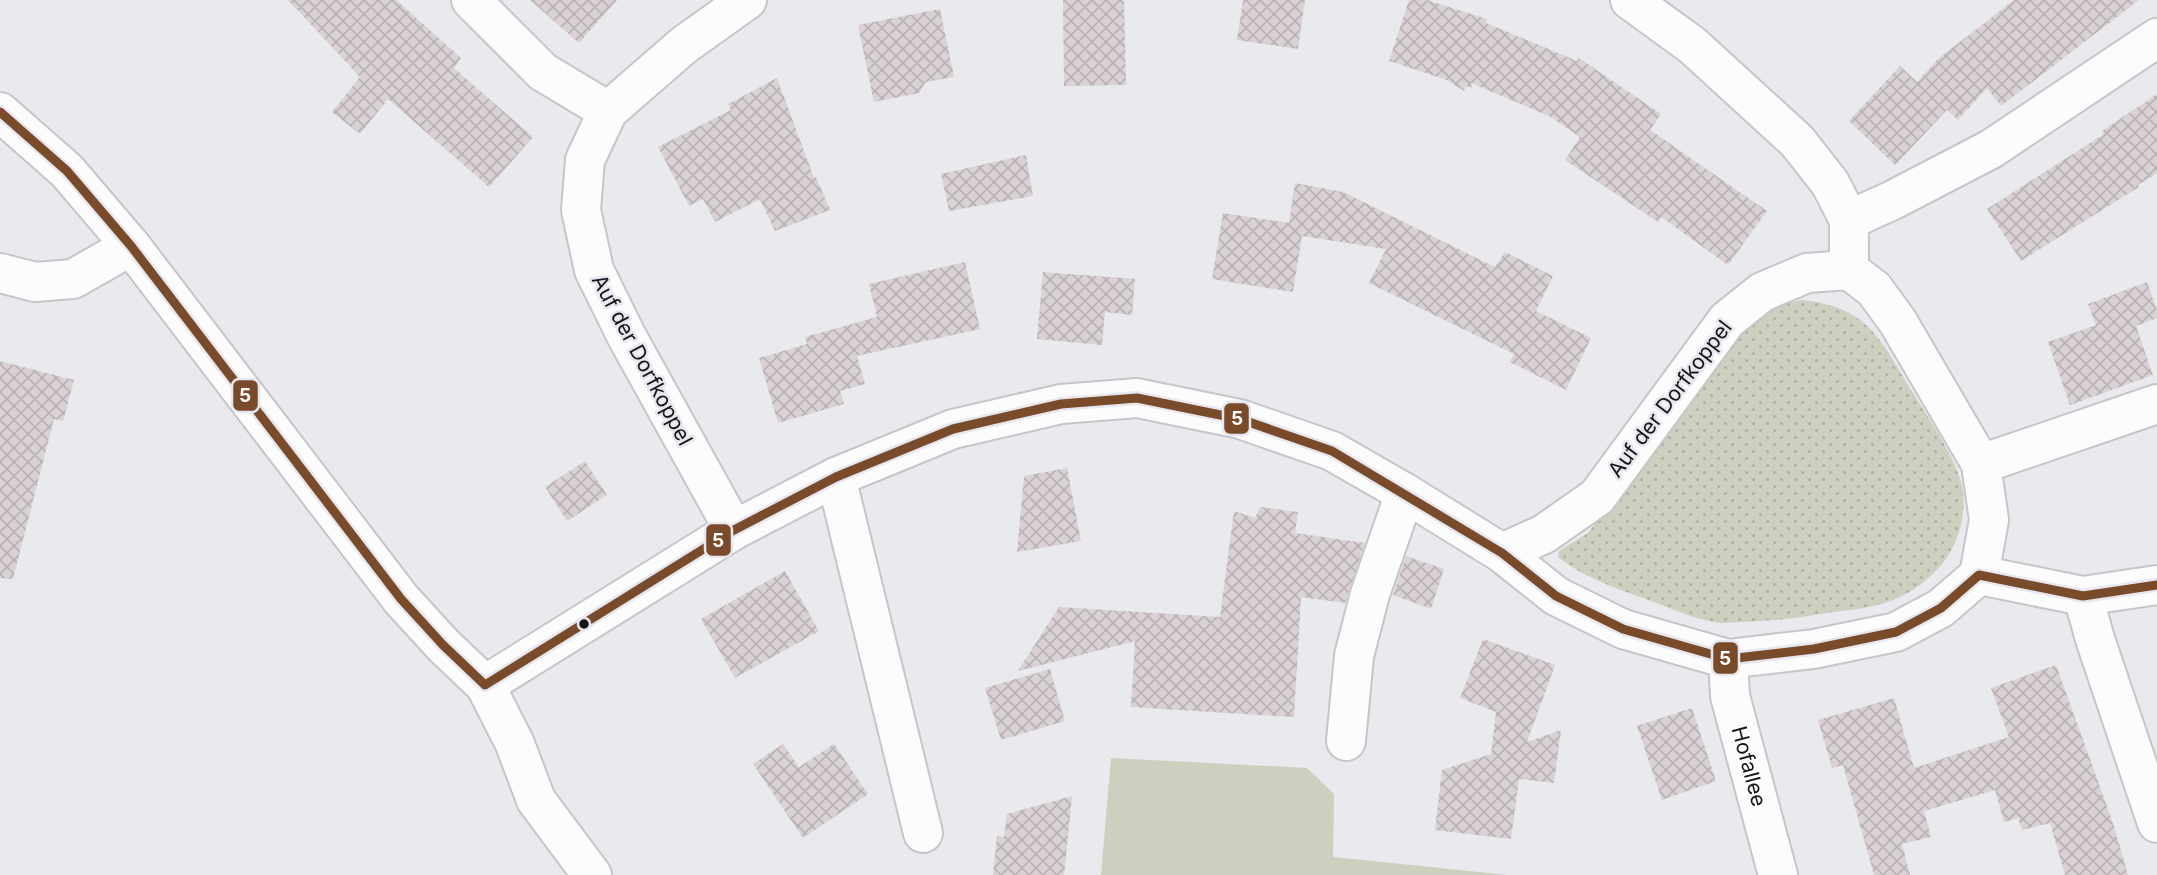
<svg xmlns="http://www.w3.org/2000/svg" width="2157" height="875" viewBox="0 0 2157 875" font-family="Inter,sans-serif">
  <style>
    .grass { fill: url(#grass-dots) }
    .green { fill: #cecfbf }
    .building { fill: url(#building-cross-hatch) }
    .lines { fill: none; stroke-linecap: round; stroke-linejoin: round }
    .minor-casing { stroke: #c6c6ca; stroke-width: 42 }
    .minor { stroke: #fcfcfc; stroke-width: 38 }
    .bus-1-casing { stroke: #e7e7f0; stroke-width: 14 }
    .bus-1 { stroke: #7a4b2a; stroke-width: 9 }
    .bus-dot { fill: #161619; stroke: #e7e7f0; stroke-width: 2.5 }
    .labels { text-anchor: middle; stroke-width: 5; stroke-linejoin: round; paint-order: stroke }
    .street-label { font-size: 21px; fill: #161619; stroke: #e7e7f0 }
    .line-badge { stroke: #e7e7f0; stroke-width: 2.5 }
    .badge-label { font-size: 19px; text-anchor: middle; font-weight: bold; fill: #fff }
  </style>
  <defs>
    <pattern id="grass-dots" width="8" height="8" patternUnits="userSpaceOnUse" patternTransform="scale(1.75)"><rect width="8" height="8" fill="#cecfbf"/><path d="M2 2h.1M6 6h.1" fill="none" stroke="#b0b1a4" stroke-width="1.8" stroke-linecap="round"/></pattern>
    <pattern id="building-cross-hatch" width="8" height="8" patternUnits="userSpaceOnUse" patternTransform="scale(1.75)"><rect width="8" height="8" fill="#d9d1d3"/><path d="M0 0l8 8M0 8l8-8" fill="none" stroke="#bab3b5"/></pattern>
  </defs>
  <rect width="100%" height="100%" fill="#e9e9ee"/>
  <path class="grass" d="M1802 300C1867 307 1879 337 1910 388 1926 415 1960 462 1963 492 1968 542 1937 582 1893 600 1872 609 1843 610 1820 614 1794 619 1768 621 1741 622 1733 622 1723 624 1714 622 1694 619 1673 609 1654 602 1621 590 1586 579 1558 557L1559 551 1588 533 1639 466 1692 389 1749 327 1778 305Z"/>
  <path class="green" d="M1111 758 1307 768 1334 794 1333 857 1508 875H1101Z"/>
  <path class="building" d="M288 0H396L461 58 454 68 533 137 489 187 388 99 360 134 332 112 360 77Z
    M530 0H617L579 43Z
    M1063 0H1124L1126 85 1064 86Z
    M1243 0H1305L1298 49 1237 40Z
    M1409 0H1427L1487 19 1486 23 1577 61 1579 58 1661 114 1650 130 1767 211 1728 265 1661 217 1658 222 1565 160 1580 137 1549 116 1471 83 1472 88 1465 86 1464 91 1447 80 1389 61Z
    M2014 0H2139L2001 106 1987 88 1958 120 1947 110 1895 165 1849 121 1900 66 1917 82 1939 58Z
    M940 9 954 77 926 82 919 93 874 102 858 25Z
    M777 78 814 178 816 177 830 210 775 231 760 199 715 222 703 199 689 206 658 147 731 110 728 104Z
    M2157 94V173L2138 185 2139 187 2021 261 1987 209 2104 134 2102 131Z
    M1026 155 1033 196 949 211 941 174Z
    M1295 183 1343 192 1495 267 1505 252 1553 276 1536 311 1591 338 1566 390 1510 362 1514 354 1369 283 1386 249 1302 236 1293 292 1212 279 1223 213 1289 223Z
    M965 262 980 329 857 356 865 384 840 391 844 404 778 423 759 358 807 344 805 337 877 317 869 284Z
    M1043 272 1135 279 1132 315 1105 312 1102 345 1037 339Z
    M2147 282 2157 310V318L2136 326 2153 375 2070 405 2048 342 2096 325 2088 304Z
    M0 361 74 380 63 421 54 419 13 579 0 578Z
    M585 461 607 495 567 521 545 487Z
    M1067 468 1081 541 1017 552 1024 476Z
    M1260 507 1298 512 1295 533 1365 543 1345 603 1301 597 1294 717 1131 707 1135 641 1018 671 1059 607 1220 617 1234 511 1255 518Z
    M1406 556 1444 569 1431 609 1393 595Z
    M785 571 819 631 735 678 701 619Z
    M1483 639 1555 665 1527 742 1561 730 1554 783 1519 779 1511 839 1435 830 1442 770 1491 754 1496 712 1460 698Z
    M2056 665 2113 823 2128 875H2065L2050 823 2022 830 2018 818 2004 822 1995 790 1924 811 1931 837 1902 844 1910 875H1874L1843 765 1832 768 1818 720 1894 698 1914 768 2009 737 1991 688Z
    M1050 669 1065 721 1001 740 985 688Z
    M1692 708 1716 781 1662 800 1637 726Z
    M783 744 799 767 834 744 868 794 803 838 753 764Z
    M1072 796 1064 875H993L997 836 1004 837 1007 814Z"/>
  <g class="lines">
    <g class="minor-casing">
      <g id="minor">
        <path d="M471 0 543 72 608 111"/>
        <path d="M1630 0 1692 45 1797 141 1830 183 1849 220V270"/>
        <path d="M0 112 67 171 131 246 401 599 443 645 485 685 515 744 536 800 592 875"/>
        <path d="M1849 220 1893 200 1991 149 2157 38"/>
        <path d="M0 273 35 282 73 279 131 246"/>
        <path d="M1981 464 2157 404"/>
        <path d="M836 477 923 833"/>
        <path d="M734 530 627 337 594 270 581 210 585 160 608 111 684 45 747 0"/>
        <path d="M1979 575 2083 596 2157 585"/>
        <path d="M2083 596 2095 639 2157 823"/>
        <path id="s1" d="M1728 659 1730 696 1778 875"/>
        <path d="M485 685 734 530 836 477 953 429 1061 404 1137 398 1240 419 1332 451 1405 493 1502 553 1556 596 1623 629 1728 659 1814 649 1896 632 1941 608 1979 575 1989 520 1981 464 1898 322 1874 289 1849 270 1807 273 1762 292 1727 320 1597 497 1544 534 1502 553"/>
        <path d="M1346 741 1354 656 1370 594 1405 493"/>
      </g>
    </g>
    <use href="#minor" class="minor"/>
    <g class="bus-1-casing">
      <path id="bus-1" d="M0 112 67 171 131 246 401 599 443 645 485 685
        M1979 575 2083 596 2157 585
        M485 685 734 530 836 477 953 429 1061 404 1137 398 1240 419 1332 451 1502 553 1556 596 1623 629 1728 659 1814 649 1896 632 1941 608 1979 575"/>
    </g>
    <use href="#bus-1" class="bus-1"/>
  </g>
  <circle class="bus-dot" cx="584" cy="624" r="6"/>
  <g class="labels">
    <g class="street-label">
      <text transform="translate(642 360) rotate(62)" y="7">Auf der Dorfkoppel</text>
      <text transform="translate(1670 399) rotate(-53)" y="7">Auf der Dorfkoppel</text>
      <text dy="7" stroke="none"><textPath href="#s1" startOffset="110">Hofallee</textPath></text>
    </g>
  </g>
  <g class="line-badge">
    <rect x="232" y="379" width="27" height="33" rx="7" fill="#7a4b2a"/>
    <rect x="1223" y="402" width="27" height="33" rx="7" fill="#7a4b2a"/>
    <rect x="705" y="523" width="27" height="34" rx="7" fill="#7a4b2a"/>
    <rect x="1712" y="641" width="27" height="34" rx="7" fill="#7a4b2a"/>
  </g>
  <g class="badge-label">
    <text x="245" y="402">5</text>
    <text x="1237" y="425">5</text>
    <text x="718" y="547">5</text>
    <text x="1725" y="665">5</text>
  </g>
</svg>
